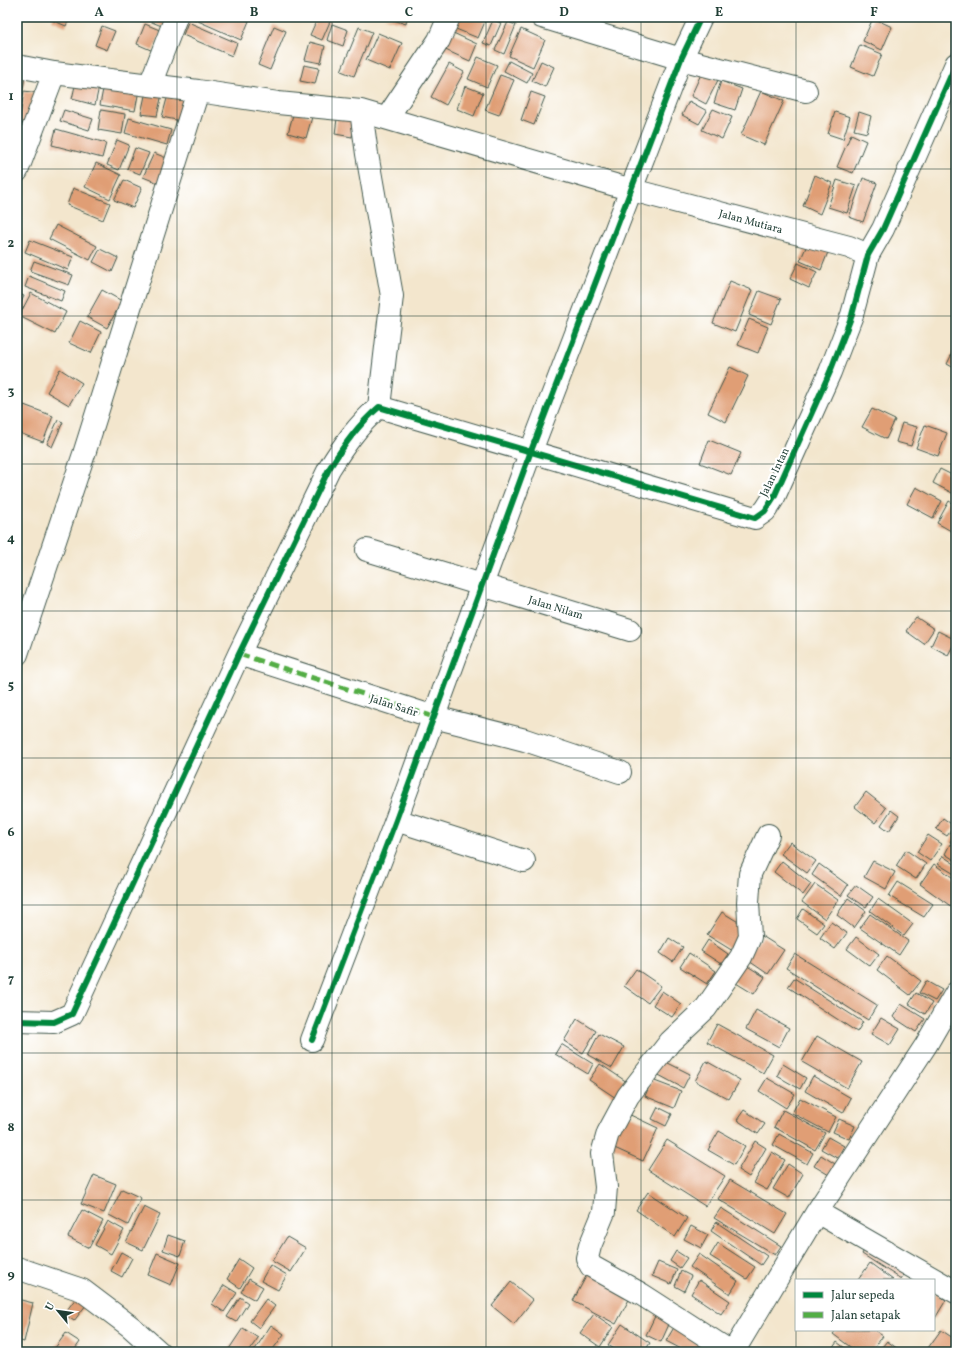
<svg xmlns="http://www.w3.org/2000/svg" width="973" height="1369" viewBox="0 0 973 1369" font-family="Vollkorn,serif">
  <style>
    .building { fill: #e09e74 }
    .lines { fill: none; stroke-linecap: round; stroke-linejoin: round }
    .minor-casing { stroke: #3f564b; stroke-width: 24 }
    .minor { stroke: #fff; stroke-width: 22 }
    .quiet { stroke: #52ad45; stroke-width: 5; stroke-dasharray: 10 5; stroke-linecap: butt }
    .cycleway-casing { stroke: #fff; stroke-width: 8 }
    .cycleway { stroke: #00873e; stroke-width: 6 }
    .grid { fill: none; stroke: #1f3d34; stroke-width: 1; stroke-opacity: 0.55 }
    .labels { text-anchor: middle; stroke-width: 4; stroke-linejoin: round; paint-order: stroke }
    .street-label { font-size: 11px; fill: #1f3d34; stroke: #fff }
    .neatline { fill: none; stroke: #1f3d34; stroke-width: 1.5 }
    .grid-label { font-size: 13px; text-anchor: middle; font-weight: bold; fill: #1f3d34 }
  </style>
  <rect width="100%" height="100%" fill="#fff"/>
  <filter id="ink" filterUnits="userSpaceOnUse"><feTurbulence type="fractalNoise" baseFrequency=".025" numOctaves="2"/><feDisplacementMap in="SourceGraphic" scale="8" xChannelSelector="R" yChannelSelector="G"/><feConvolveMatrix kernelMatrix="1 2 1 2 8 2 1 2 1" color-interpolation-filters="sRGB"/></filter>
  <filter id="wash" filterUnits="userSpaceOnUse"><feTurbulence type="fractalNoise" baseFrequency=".012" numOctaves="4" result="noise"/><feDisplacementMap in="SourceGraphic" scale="16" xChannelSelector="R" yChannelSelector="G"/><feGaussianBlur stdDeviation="0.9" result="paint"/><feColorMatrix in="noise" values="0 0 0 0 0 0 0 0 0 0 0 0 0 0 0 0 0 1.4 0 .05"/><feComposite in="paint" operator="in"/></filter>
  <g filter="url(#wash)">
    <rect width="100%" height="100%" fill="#f3e6cd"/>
    <g id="blocks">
      <path class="building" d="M53 17H70L66 26 52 20Z
        M148 17H169L164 27 147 20Z
        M189 17H241L249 21 241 40Z
        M318 17H332L322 40 310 35Z
        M384 17H407L406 24Z
        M455 17H487L478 38 451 27Z
        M873 18 892 27 882 50 863 41Z
        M493 20 501 23 491 46 483 43Z
        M188 22 237 43 232 56 183 35Z
        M508 22 516 25 504 54 495 50Z
        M145 24 162 31 153 51 137 44Z
        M332 24 348 30 343 46 327 40Z
        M102 26 115 31 107 50 95 45Z
        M274 26 286 31 270 70 258 65Z
        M359 27 372 32 354 76 341 71Z
        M521 29 545 40 533 67 509 56Z
        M449 31 477 44 470 61 441 48Z
        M378 33 402 43 390 70 366 60Z
        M310 42 325 46 321 63 305 60Z
        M860 45 882 54 873 76 851 67Z
        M478 57 497 65 487 87 468 79Z
        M509 61 532 73 527 83 504 71Z
        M541 61 554 67 545 87 532 81Z
        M449 64 464 72 446 105 431 97Z
        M304 65 319 68 315 84 300 81Z
        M702 72 718 80 706 104 691 96Z
        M500 75 514 80 499 115 485 110Z
        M17 76 25 78 22 94 17 93Z
        M77 77 100 82 95 105 72 99Z
        M721 81 742 89 735 110 714 103Z
        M104 84 139 90 135 111 100 105Z
        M465 86 483 93 474 116 457 109Z
        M24 91 39 93 33 125 19 123Z
        M146 91 162 94 157 116 141 114Z
        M169 91 187 95 181 121 162 117Z
        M761 91 784 101 764 145 741 135Z
        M531 92 545 97 534 125 521 120Z
        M17 98 21 99 18 115H17Z
        M689 101 707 111 699 124 682 115Z
        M713 109 732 117 722 139 702 130Z
        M64 110 93 119 89 130 60 121Z
        M101 110 125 114 122 134 98 130Z
        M294 111 312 117 306 138 288 133Z
        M338 111 356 114 352 137 335 134Z
        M835 112 850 117 843 139 828 134Z
        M859 112 871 116 867 133 854 130Z
        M129 118 171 130 167 145 125 133Z
        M56 129 106 143 102 158 52 145Z
        M851 134 866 141 853 173 837 167Z
        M117 140 129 145 119 170 107 165Z
        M135 148 149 153 140 174 127 169Z
        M154 153 169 159 158 183 143 177Z
        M96 163 121 175 110 199 85 187Z
        M815 175 832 183 820 214 803 206Z
        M863 178 877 183 863 222 849 217Z
        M124 180 142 188 133 208 114 200Z
        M837 180 856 186 847 213 828 207Z
        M73 188 110 203 103 220 67 205Z
        M56 225 97 246 90 260 49 239Z
        M810 238 830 247 821 270 800 261Z
        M30 240 73 257 68 270 25 252Z
        M100 249 118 258 112 272 93 262Z
        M34 261 73 275 69 285 30 271Z
        M798 263 817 272 809 288 790 279Z
        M29 276 65 291 61 301 25 287Z
        M730 281 752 290 735 332 713 323Z
        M102 290 122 301 107 328 87 317Z
        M759 291 781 299 771 324 749 315Z
        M17 293 24 296 17 312Z
        M31 293 66 312 55 334 19 316Z
        M749 319 768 327 758 353 738 345Z
        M80 321 101 332 91 353 69 343Z
        M956 346V369L947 364Z
        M730 367 748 376 726 422 708 413Z
        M60 369 82 383 69 405 47 392Z
        M24 405 53 416 43 442 17 432V425Z
        M872 409 895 420 886 439 862 427Z
        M58 420 63 422 52 447 47 444Z
        M902 423 917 427 911 446 896 442Z
        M925 425 947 433 938 456 916 448Z
        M709 440 741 453 731 475 700 463Z
        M940 469 956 477V495L933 483Z
        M916 487 942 501 933 518 907 504Z
        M949 501 956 505V523L951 531 937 523Z
        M916 617 934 629 924 644 906 631Z
        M938 631 956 640 948 655 931 646Z
        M866 792 886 808 875 823 855 807Z
        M891 810 899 816 889 831 881 825Z
        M943 818 954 826 947 836 936 829Z
        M956 831V846L950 842Z
        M928 835 942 844 930 861 917 852Z
        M790 842 816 861 807 873 781 854Z
        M950 844 956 847V861L945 854Z
        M906 850 926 864 916 879 896 866Z
        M943 856 956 865V875L938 864Z
        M782 861 811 884 803 895 774 872Z
        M873 861 895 872 886 889 864 877Z
        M819 864 848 885 841 896 812 875Z
        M934 864 956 880V910L920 884Z
        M898 882 933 904 924 917 889 896Z
        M815 884 838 900 825 919 802 902Z
        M856 885 873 897 866 907 848 895Z
        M848 898 866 911 854 928 837 915Z
        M878 899 913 924 904 936 870 911Z
        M803 909 824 924 817 933 797 919Z
        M722 912 748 928 733 951 707 935Z
        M870 914 908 941 899 955 860 928Z
        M831 922 847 933 835 949 820 938Z
        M762 936 784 950 768 974 746 959Z
        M856 937 879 954 870 966 847 949Z
        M669 938 683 947 673 962 660 953Z
        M708 940 728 954 721 964 701 951Z
        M689 953 716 971 707 984 680 967Z
        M795 954 877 1005 868 1020 786 968Z
        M887 956 921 981 910 995 877 970Z
        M741 962 765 977 754 994 731 980Z
        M636 969 661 986 648 1003 624 986Z
        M794 978 863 1022 857 1032 788 987Z
        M926 981 942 990 935 1001 919 993Z
        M662 991 681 1004 672 1017 653 1005Z
        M916 993 932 1003 925 1014 909 1004Z
        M901 1004 925 1019 916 1032 893 1017Z
        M756 1010 789 1028 779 1047 746 1029Z
        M881 1018 900 1029 890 1045 871 1034Z
        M577 1019 596 1031 583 1053 564 1041Z
        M717 1024 773 1055 763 1073 707 1042Z
        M599 1034 624 1047 612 1068 588 1055Z
        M817 1036 862 1062 847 1088 802 1062Z
        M561 1044 593 1064 588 1074 555 1054Z
        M662 1060 690 1074 683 1088 655 1073Z
        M706 1061 740 1080 729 1099 695 1081Z
        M600 1064 627 1082 616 1098 589 1080Z
        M783 1064 806 1078 800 1089 777 1076Z
        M813 1076 851 1098 843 1113 805 1091Z
        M767 1078 795 1094 786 1108 759 1091Z
        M652 1080 681 1091 674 1108 645 1096Z
        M800 1098 836 1117 828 1132 792 1113Z
        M658 1107 672 1114 666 1126 652 1119Z
        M744 1110 765 1124 758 1134 737 1120Z
        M783 1110 825 1133 815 1150 774 1127Z
        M624 1112 658 1128 643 1161 608 1145Z
        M839 1119 855 1126 849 1139 833 1132Z
        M719 1131 745 1146 734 1165 708 1150Z
        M779 1134 813 1153 807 1164 773 1145Z
        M828 1137 844 1146 837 1158 821 1149Z
        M667 1140 725 1176 705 1206 648 1170Z
        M755 1141 766 1148 749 1177 738 1170Z
        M772 1152 785 1160 767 1190 754 1183Z
        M821 1155 840 1167 834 1178 814 1166Z
        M788 1164 803 1174 789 1198 773 1189Z
        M94 1175 116 1184 104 1213 81 1204Z
        M730 1180 787 1214 775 1234 718 1199Z
        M122 1189 141 1198 128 1225 109 1215Z
        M648 1192 687 1218 675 1237 636 1210Z
        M144 1207 160 1215 143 1250 126 1242Z
        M721 1208 781 1246 775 1255 714 1218Z
        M82 1210 103 1221 89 1248 68 1237Z
        M108 1221 124 1230 111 1254 95 1245Z
        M716 1222 767 1256 761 1265 711 1231Z
        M691 1226 708 1235 701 1248 684 1239Z
        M168 1235 185 1241 180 1256 163 1250Z
        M287 1237 306 1248 291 1272 272 1261Z
        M718 1243 755 1267 747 1279 710 1256Z
        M867 1245 907 1270 901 1279 862 1254Z
        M676 1251 687 1258 680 1268 670 1261Z
        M121 1252 132 1258 122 1277 111 1271Z
        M157 1253 180 1263 171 1285 148 1275Z
        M699 1254 738 1281 730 1294 690 1267Z
        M239 1259 252 1268 240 1288 227 1279Z
        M658 1262 677 1270 671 1284 652 1276Z
        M870 1263 893 1280H858Z
        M270 1265 287 1275 278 1290 261 1281Z
        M590 1269 633 1292 616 1324 573 1301Z
        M681 1271 691 1276 684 1291 675 1286Z
        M249 1279 263 1287 255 1300 241 1292Z
        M699 1280 730 1301 721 1314 691 1294Z
        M511 1282 533 1300 514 1324 492 1306Z
        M224 1285 237 1293 224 1312 212 1304Z
        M936 1293 946 1300 934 1320V1296Z
        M240 1297 248 1303 236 1322 227 1317Z
        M76 1298 86 1305 74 1321 64 1314Z
        M17 1299 33 1303 24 1342 17 1340Z
        M266 1299 275 1306 259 1328 250 1321Z
        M594 1314 613 1327 600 1347 580 1333Z
        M656 1314 671 1320 661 1342 646 1335Z
        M622 1324 650 1343 644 1352H619L608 1345Z
        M676 1324 711 1342 706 1352H687L666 1341Z
        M271 1325 284 1334 271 1352H256L254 1351Z
        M243 1328 258 1338 248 1352H227Z
        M836 1330H874L883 1336 871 1352H857L833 1334Z
        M941 1330 956 1340V1352H934L928 1348Z
        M66 1333 80 1342 73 1352H52Z
        M887 1341 902 1352H878Z
        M837 1342 850 1352H830Z"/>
    </g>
  </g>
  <g filter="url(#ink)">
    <use href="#blocks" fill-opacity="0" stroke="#3f564b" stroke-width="1"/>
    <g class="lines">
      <g class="minor-casing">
        <path id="minor" d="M542 17 681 59 806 91
          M17 66 54 73 198 91 278 103 361 111 632 190 849 247 868 255
          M150 85 176 17
          M361 111 367 154 392 296 379 407
          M387 118 439 40 449 17
          M17 171 54 73
          M367 550 630 630
          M17 654 84 454 198 91
          M239 654 434 717 525 740 620 772
          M396 820 524 861
          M17 1021 54 1022 72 1014 239 654 329 469C344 445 358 425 379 407L755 518 765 511 774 497 830 372 852 315 868 255 883 229 956 64
          M312 1040 396 820 531 451 681 59 701 17
          M817 1212 956 1292
          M17 1268 82 1290 131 1327 159 1352
          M731 1352 641 1294 591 1266 587 1258 590 1246 604 1212 606 1187 602 1154 608 1133 628 1096 670 1042 706 1008 741 957 750 937 748 902 750 874 768 835
          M733 1352 817 1212 926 1045 956 993"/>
      </g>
      <use href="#minor" class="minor"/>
      <path class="quiet" d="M239 654 434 717"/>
      <g class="cycleway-casing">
        <path id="cycleway" d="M17 1021 54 1022 72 1014 239 654 329 469C344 445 358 425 379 407L755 518 765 511 774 497 830 372 852 315 868 255 883 229 956 64
          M312 1040 396 820 531 451 681 59 701 17"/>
      </g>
      <use href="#cycleway" class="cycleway"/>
    </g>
  </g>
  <path class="grid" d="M177 17V1352M332 17V1352M486 17V1352M641 17V1352M796 17V1280M17 169H956M17 316H956M17 464H956M17 611H956M17 758H956M17 905H956M17 1053H956M17 1200H956M796 1330V1352"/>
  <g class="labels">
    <g class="street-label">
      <text transform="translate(751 221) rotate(15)" y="4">Jalan Mutiara</text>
      <text transform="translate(774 472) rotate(-64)" y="4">Jalan Intan</text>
      <text transform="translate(556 607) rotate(17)" y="4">Jalan Nilam</text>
      <text transform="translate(394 705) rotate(18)" y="4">Jalan Safir</text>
    </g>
  </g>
  <rect width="973" height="1369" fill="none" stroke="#fff" stroke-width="44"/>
  <rect x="795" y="1279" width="140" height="52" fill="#ffffff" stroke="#a5b1ae"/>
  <rect x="803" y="1292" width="20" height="6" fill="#00873e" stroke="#a5b1ae"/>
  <text x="831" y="1299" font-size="12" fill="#1f3d34">Jalur sepeda</text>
  <rect x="803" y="1312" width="20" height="6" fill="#52ad45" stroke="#a5b1ae"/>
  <text x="831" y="1319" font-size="12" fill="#1f3d34">Jalan setapak</text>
  <g transform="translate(58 1311) rotate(299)" stroke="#ffffff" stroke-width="3" paint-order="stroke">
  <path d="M0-3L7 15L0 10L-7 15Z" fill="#1f3d34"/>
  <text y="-6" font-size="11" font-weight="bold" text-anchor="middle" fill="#1f3d34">U</text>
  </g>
  <rect x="22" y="22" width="929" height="1325" class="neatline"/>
  <g class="grid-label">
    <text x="99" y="16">A</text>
    <text x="254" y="16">B</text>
    <text x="409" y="16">C</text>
    <text x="564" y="16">D</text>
    <text x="719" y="16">E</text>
    <text x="874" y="16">F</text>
    <text x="11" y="100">1</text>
    <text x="11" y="247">2</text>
    <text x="11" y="395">3</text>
    <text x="11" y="542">4</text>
    <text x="11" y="689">5</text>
    <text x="11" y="836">6</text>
    <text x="11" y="983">7</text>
    <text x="11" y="1131">8</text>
    <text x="11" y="1278">9</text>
  </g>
</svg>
